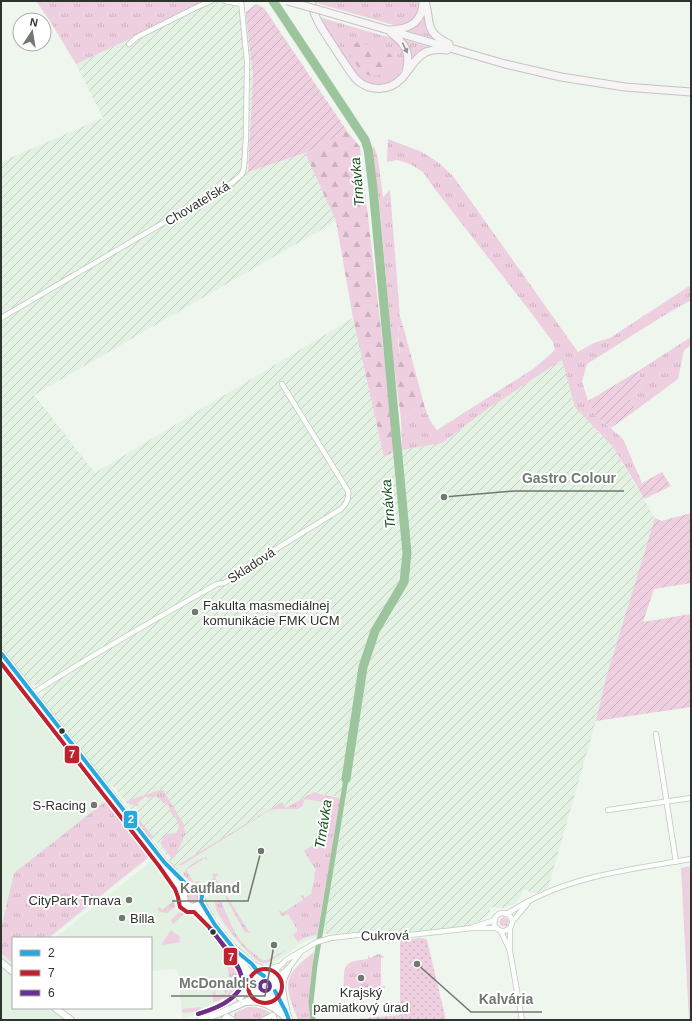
<svg xmlns="http://www.w3.org/2000/svg" width="692" height="1021" viewBox="0 0 692 1021" font-family="Arial,sans-serif">
  <style>
    .built { fill: #e2f1e2 }
    .industrial { fill: url(#industrial-furrows) }
    .grass { fill: url(#grass-tufts) }
    .forest { fill: url(#forest-firs) }
    .park { fill: url(#park-dots) }
    .garden { fill: url(#garden-furrows) }
    .pitch { fill: #edcfe0 }
    .lines { fill: none; stroke-linecap: round; stroke-linejoin: round }
    .canal { stroke: #9cc49d; stroke-width: 5 }
    .river { stroke: #9cc49d; stroke-width: 9 }
    .street-casing { stroke: #c0c7c0; stroke-width: 6 }
    .secondary-casing { stroke: #c0c7c0; stroke-width: 8 }
    .primary-casing { stroke: #c6c3c3; stroke-width: 9 }
    .street { stroke: #fcfefc; stroke-width: 4.5 }
    .secondary { stroke: #fcfefc; stroke-width: 6 }
    .primary { stroke: #f7f4f6; stroke-width: 7 }
    .primary-bridge-casing { stroke: #c6c3c3; stroke-width: 9; stroke-linecap: butt }
    .primary-bridge { stroke: #f7f4f6; stroke-width: 7 }
    .bus-1-casing { stroke: #fff; stroke-width: 7 }
    .bus-2-casing { stroke: #fff; stroke-width: 7 }
    .bus-3-casing { stroke: #fff; stroke-width: 7 }
    .bus-1 { stroke: #26a9e1; stroke-width: 4 }
    .bus-2 { stroke: #be222f; stroke-width: 4 }
    .bus-3 { stroke: #66318f; stroke-width: 4 }
    .oneway { fill: #929492 }
    .poi-dot { fill: #717771; stroke: #fff; stroke-width: 1.5 }
    .bus-dot { fill: #2d332d; stroke: #fff; stroke-width: 1.5 }
    .labels { text-anchor: middle; stroke-width: 4; stroke-linejoin: round; paint-order: stroke }
    .street-label { font-size: 13px; fill: #2d332d; stroke: #fff }
    .poi-label { font-size: 13px; fill: #2d332d; stroke: #fff; text-anchor: start }
    .water-label { font-size: 14px; font-style: italic; fill: #164f1c; stroke: #fff }
    .leader { fill: none; stroke: #717771; stroke-width: 1.5 }
    .callout-dot { fill: #717771; stroke: #fff; stroke-width: 1.5 }
    .callout-label { font-size: 14px; text-anchor: middle; font-weight: bold; fill: #717771; stroke: #fff; stroke-width: 4; stroke-linejoin: round; paint-order: stroke }
    .line-badge { stroke: #fff; stroke-width: 1.5 }
    .badge-label { font-size: 11px; text-anchor: middle; font-weight: bold; fill: #fff }
  </style>
  <defs>
    <pattern id="industrial-furrows" width="10" height="10" patternUnits="userSpaceOnUse"><rect width="10" height="10" fill="#e2f1e2"/><path d="M-1 1l2-2M0 10L10 0M9 11l2-2" fill="none" stroke="#c2cfc2"/></pattern>
    <pattern id="grass-tufts" width="24" height="20" patternUnits="userSpaceOnUse"><rect width="24" height="20" fill="#edcfe0"/><path d="M3 7l-1-3M5 7V3M7 7l1-3M15 17l-1-3M17 17v-4M19 17l1-3" fill="none" stroke="#ccb2c0"/></pattern>
    <pattern id="forest-firs" width="22" height="20" patternUnits="userSpaceOnUse"><rect width="22" height="20" fill="#edcfe0"/><path d="M5 1l3.5 6h-7zM16 11l3.5 6h-7z" fill="#ccb2c0"/></pattern>
    <pattern id="park-dots" width="8" height="8" patternUnits="userSpaceOnUse"><rect width="8" height="8" fill="#edcfe0"/><path d="M2 2h.1M6 6h.1" fill="none" stroke="#ccb2c0" stroke-width="1.8" stroke-linecap="round"/></pattern>
    <pattern id="garden-furrows" width="10" height="10" patternUnits="userSpaceOnUse"><rect width="10" height="10" fill="#edcfe0"/><path d="M-1 1l2-2M0 10L10 0M9 11l2-2" fill="none" stroke="#ccb2c0"/></pattern>
  </defs>
  <rect width="100%" height="100%" fill="#eef6ee"/>
  <path class="built" d="M1 662 60 737 61 740 152 855 50 938H13V969L9 973 13 977V1008H49L63 1020H1Z
    M314 791 322 794 340 798 317 937 307 940 301 943 269 967H261L239 946 217 917 211 913 205 905V899L209 896 207 890H202L197 886 189 885 175 867 283 801 287 808Z
    M153 860 159 862 164 866 180 888 181 900 175 907 179 912 186 908 197 911 217 939 228 949 247 978 245 989 237 997 229 1003 214 1010 183 1018 177 969 151 971V938H55Z"/>
  <path class="industrial" d="M211 1H231L246 16 253 76 248 172 305 153 336 221 34 395 95 473 353 318 384 457 395 451 442 443 486 410 562 360 575 407 613 447 655 518 606 678 596 721 548 888 537 893 529 892 527 890H523L520 898 516 903 503 908 493 907 489 909 490 911 487 916 476 923 462 927 408 932 322 934 344 798 322 794 314 791 287 808 282 802 175 867 115 788 101 777 41 700V697L44 691 39 685H33L26 680 1 648V162L103 118 76 64Z"/>
  <path class="grass" d="M36 1H211L76 64 50 21Z
    M315 1H419L420 3 418 15 409 24 402 25H394L316 3Z
    M424 15 426 28 433 38 406 31 417 25Z
    M319 17 391 38C425 61 387 98 363 81 348 70 329 33 319 17Z
    M403 39 432 48 410 62Z
    M388 139 422 152 439 163 453 176 578 352 594 343 610 338 691 285V300L663 316 587 364 582 381 588 401 595 415 623 439 642 483 637 486 613 447 575 407 562 360 486 410 442 443 402 450 401 419 407 417 411 411 425 408 430 421 437 430 533 369 552 353 555 349 553 342 529 310 434 188 423 172 410 164 397 160 387 162Z
    M374 146 378 159 383 197 390 190 400 317 403 326H400C396 334 398 346 400 354L394 365 379 201 372 150Z
    M691 337V345L684 350 678 379 636 410 630 399 643 386 638 371Z
    M63 737 87 768V769L63 740Z
    M160 790 164 791 166 795 184 825 183 826 186 832 175 857 172 859 161 844 163 836 168 834 176 833 179 828 178 822 169 810 170 809 166 803 164 804C159 798 156 794 148 798L146 796C142 799 141 800 138 803L139 805 138 806 130 804 127 801Z
    M314 792 322 795 341 798 317 935 305 937 298 942 293 935 297 931V929L288 914 282 916 279 911 280 910 282 913 303 900 301 896 302 895 305 898 311 894 315 876 314 874 316 870 304 851 316 843 323 802 305 799 302 807 297 809H276L270 810 182 865H178L282 802 286 808Z
    M107 800 151 855 48 938H13V963L1 953V929L14 873Z
    M135 814 154 838 153 839 149 838 134 819 133 816Z
    M207 857V861L205 858 186 870 194 883 198 881 199 883 200 882 203 885 214 878 212 874 217 873 218 875 215 877 225 894 224 895 217 889H210L207 887C198 887 189 881 183 874 186 867 199 858 207 857Z
    M187 897a6 6 0 1 1 12 0a6 6 0 1 1-12 0Z
    M227 896 249 932 252 930 250 933 245 932 225 897Z
    M177 898 174 903 175 907 167 913 159 912 158 908 160 907 162 910Z
    M220 900C231 922 235 941 256 955 259 957 260 960 264 960 267 961 284 951 288 949L267 963C264 963 261 963 258 961 247 953 214 915 215 903Z
    M179 912 184 914 173 924 171 920Z
    M499.5 922a4.5 4.5 0 1 1 9 0a4.5 4.5 0 1 1-9 0Z
    M171 930 181 938 179 940 181 942 161 945Z
    M221 948C229 955 239 967 243 977H229L226 957Z
    M314 952 310 988 312 1020H298C284 984 281 977 314 952Z
    M378 954 382 955 384 958H381V986H385L384 990 380 993 352 996 345 993 344 990C344 966 341 962 368 959V955L370 958Z
    M258 986a7 7 0 1 1 14 0a7 7 0 1 1-14 0Z
    M234 984H238L241 988C236 997 228 1000 219 1003 226 997 230 995 230 985Z
    M224 990H228C227 996 219 1002 213 1002V992L215 991 216 995 225 994Z
    M202 1007 199 1011 182 1013V1009Z
    M248 1007C256 1007 266 1008 271 1014L259 1020 235 1019 234 1013Z"/>
  <path class="forest" d="M350 42C358 42 365 44 372 46 377 48 385 49 389 53 404 65 378 83 364 73 357 68 352 57 347 50L346 47 347 44Z
    M347 131 360 147 395 451 384 457 353 318 336 221 305 153Z
    M400 326H403L425 408 411 411 407 417 401 419 394 365 400 354 398 335Z"/>
  <path class="park" d="M423 938 427 940 446 1020H345L400 1015V940Z"/>
  <path class="garden" d="M256 4 264 8 347 131 305 153 248 172 253 76 246 16V12Z
    M638 371 643 386 630 399 636 410 611 428 595 415 588 401Z
    M662 472 671 486 644 499 637 486Z
    M691 513V583L654 589 643 622 691 614V707L596 721 606 678 655 518 661 521Z"/>
  <path class="pitch" d="M691 866V1020H689L681 868Z"/>
  <g class="lines">
    <path class="canal" d="M313 1020 311 1002 315 965 346 779"/>
    <path class="river" d="M273 1 365 140 368 149 373 188 407 553 404 582 375 631 363 667 346 779"/>
    <g class="street-casing">
      <path id="street" d="M225 1 241 4
        M129 44 137 37 197 7 211 1
        M1 318 233 182 242 174 244 168 246 137 247 61 241 1
        M33 693C93 654 156 619 217 584L224 583 262 560 271 552 341 509C347 503 349 499 348 491L282 384
        M656 734 676 862
        M608 810 691 798
        M494 922a9 9 0 1 1 18 0a9 9 0 1 1-18 0Z
        M505 914 510 912C565 876 628 870 691 859
        M512 922 527 904
        M473 927 495 920
        M510 928V951L522 1020
        M501 931 510 951
        M253 964 266 970 278 966
        M267 976 273 973 286 960 317 942 331 938 357 935H410L472 928H497
        M276 984 281 974 288 969 300 953
        M223 1020 227 1016 233 1020
        M263 1020 273 1015 275 1020"/>
    </g>
    <g class="secondary-casing">
      <path id="secondary" d="M1 653 164 862 180 886 184 895 185 903 192 907 198 905 202 900 200 892C195 888 190 888 184 883 177 876 172 868 164 862
        M201 902 212 920
        M197 906 201 912 215 925 235 950 244 966 253 976 255 981
        M236 950 252 964 258 972 264 976
        M1 962 13 972
        M254 986a11 11 0 1 1 22 0a11 11 0 1 1-22 0Z
        M275 991C278 1002 287 1007 289 1020
        M266 997C276 1001 279 1012 287 1020
        M240 998C247 989 252 983 246 971
        M246 1002C259 1000 270 1004 280 1013
        M55 1008 71 1020
        M286 1008C282 992 279 985 288 969
        M200 1020 218 1014 259 996"/>
    </g>
    <g class="primary-casing">
      <path id="primary" d="M311 1C314 21 329 38 339 55 345 63 350 73 357 80 370 92 389 91 401 79 410 70 414 58 426 52 433 49 440 49 447 50
        M425 1C432 24 423 31 449 44
        M323 11 505 64 561 77 625 87 691 92
        M391 30C409 29 422 23 423 3
        M391 33C406 44 411 53 406 72"/>
    </g>
    <use href="#street" class="street"/>
    <use href="#secondary" class="secondary"/>
    <use href="#primary" class="primary"/>
    <g class="primary-bridge-casing">
      <path id="primary-bridge" d="M287 1 323 11"/>
    </g>
    <use href="#primary-bridge" class="primary-bridge"/>
    <g class="bus-1-casing">
      <path id="bus-1" d="M1 653 164 862 187 885 200 891 202 896 201 902 215 925 235 950 252 964 258 972 264 976
        M275 991 286 1012 289 1020"/>
    </g>
    <g class="bus-2-casing">
      <path id="bus-2" d="M1 663 159 866 175 889 178 897 180 907 187 912H194L212 930 225 948 239 970 243 981C239 1000 215 1009 198 1014
        M248 986a17 17 0 1 1 34 0a17 17 0 1 1-34 0Z"/>
    </g>
    <g class="bus-3-casing">
      <path id="bus-3" d="M260 986a5 5 0 1 1 10 0a5 5 0 1 1-10 0Z
        M198 1014C216 1008 235 1002 243 983 241 963 223 944 210 929"/>
    </g>
    <use href="#bus-1" class="bus-1"/>
    <use href="#bus-2" class="bus-2"/>
    <use href="#bus-3" class="bus-3"/>
  </g>
  <defs><path id="oneway-solid" d="M-6-.8H1V-3.2L6.5 0L1 3.2V.8H-6Z"/></defs>
  <use class="oneway" href="#oneway-solid" transform="translate(405 48) rotate(64)"/>
  <g class="poi-dot">
    <circle cx="195" cy="612" r="4"/>
    <circle cx="94" cy="805" r="4"/>
    <circle cx="129" cy="900" r="4"/>
    <circle cx="122" cy="918" r="4"/>
    <circle cx="361" cy="978" r="4"/>
  </g>
  <g class="bus-dot">
    <circle cx="62" cy="731" r="3.5"/>
    <circle cx="213" cy="932" r="3.5"/>
  </g>
  <g class="labels">
    <g class="street-label">
      <text transform="translate(197 203) rotate(-31)" y="5">Chovateľská</text>
      <text transform="translate(251 565) rotate(-33)" y="5">Skladová</text>
      <text transform="translate(385 935) rotate(-1)" y="5">Cukrová</text>
    </g>
    <g class="poi-label">
      <text x="203" y="610">Fakulta masmediálnej<tspan x="203" dy="15">komunikácie FMK UCM</tspan></text>
      <text x="86" y="810" text-anchor="end">S-Racing</text>
      <text x="121" y="905" text-anchor="end">CityPark Trnava</text>
      <text x="130" y="923">Billa</text>
      <text x="361" y="997" text-anchor="middle">Krajský<tspan x="361" dy="15">pamiatkový úrad</tspan></text>
    </g>
    <g class="water-label">
      <text transform="translate(357 182) rotate(-95)" y="5">Trnávka</text>
      <text transform="translate(388 504) rotate(-95)" y="5">Trnávka</text>
      <text transform="translate(323 824) rotate(-81)" y="5">Trnávka</text>
    </g>
  </g>
  <path class="leader" d="M444 497L514 491H624M261 851L248 901H172M274 945L265 996H171M417 964L471 1012H542"/>
  <g class="callout-dot">
    <circle cx="444" cy="497" r="4"/>
    <circle cx="261" cy="851" r="4"/>
    <circle cx="274" cy="945" r="4"/>
    <circle cx="417" cy="964" r="4"/>
  </g>
  <g class="callout-label">
    <text x="569" y="483">Gastro Colour</text>
    <text x="210" y="893">Kaufland</text>
    <text x="218" y="988">McDonald's</text>
    <text x="506" y="1004">Kalvária</text>
  </g>
  <g class="line-badge">
    <rect x="64" y="745" width="16" height="19" rx="4" fill="#be222f"/>
    <rect x="123" y="810" width="15" height="19" rx="4" fill="#26a9e1"/>
    <rect x="223" y="947" width="15" height="19" rx="4" fill="#be222f"/>
  </g>
  <g class="badge-label">
    <text x="72" y="758">7</text>
    <text x="131" y="823">2</text>
    <text x="231" y="961">7</text>
  </g>
  <rect width="692" height="1021" fill="none" stroke="#2d332d" stroke-width="4"/>
  <rect x="12" y="937" width="140" height="72" fill="#ffffff" stroke="#abadab"/>
  <rect x="20" y="950" width="20" height="6" fill="#26a9e1" stroke="#abadab"/>
  <text x="48" y="957" font-size="12" fill="#2d332d">2</text>
  <rect x="20" y="970" width="20" height="6" fill="#be222f" stroke="#abadab"/>
  <text x="48" y="977" font-size="12" fill="#2d332d">7</text>
  <rect x="20" y="990" width="20" height="6" fill="#66318f" stroke="#abadab"/>
  <text x="48" y="997" font-size="12" fill="#2d332d">6</text>
  <g transform="translate(32 32) rotate(12)"><circle r="19" fill="#ffffff" stroke="#abadab"/>
  <path d="M0-3L7 15L0 10L-7 15Z" fill="#717771"/>
  <text y="-6" font-size="11" font-weight="bold" text-anchor="middle" fill="#2d332d">N</text>
  </g>
</svg>
